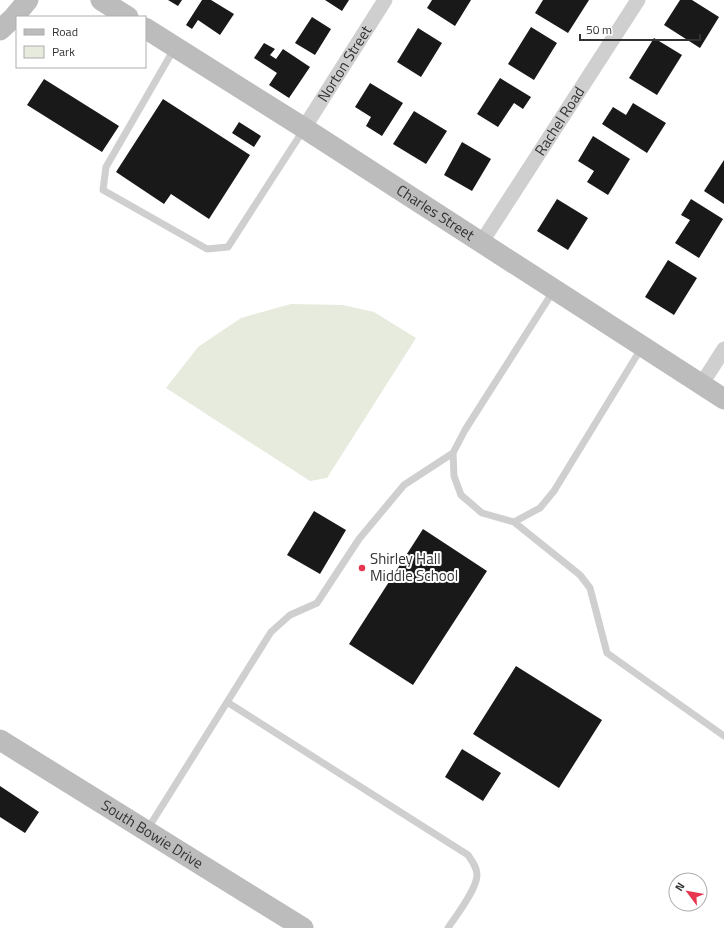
<svg xmlns="http://www.w3.org/2000/svg" width="724" height="928" viewBox="0 0 724 928" font-family="'Titillium Web',sans-serif">
  <style>
    .green { fill: #e6ebdd }
    .building { fill: #191919 }
    .lines { fill: none; stroke-linecap: round; stroke-linejoin: round }
    .lane { stroke: #cfcfcf; stroke-width: 7 }
    .street { stroke: #cfcfcf; stroke-width: 15 }
    .secondary { stroke: #bcbcbc; stroke-width: 21 }
    .poi-dot { fill: #e7364f; stroke: #fff; stroke-width: 1.5 }
    .labels { text-anchor: middle; stroke-width: 4; stroke-linejoin: round; paint-order: stroke }
    .street-label { font-size: 15px; fill: #323232; stroke: #fff }
    .poi-label { font-size: 15px; fill: #323232; stroke: #fff; text-anchor: start }
  </style>
  <rect width="100%" height="100%" fill="#fff"/>
  <path class="green" d="M291 304 343 305 374 312 416 338 327 478 310 481 166 388 198 347 241 318Z"/>
  <path class="building" d="M168 0H182L178 6Z
    M202 0H211L234 14 220 35 198 20 192 29 186 25Z
    M325 0H349L342 11Z
    M432 0H471L455 26 427 8Z
    M543 0H589L568 33 535 13Z
    M680 0H692L719 17 700 48 664 25Z
    M312 17 331 29 315 55 295 43Z
    M531 27 557 43 534 80 508 64Z
    M418 28 442 43 421 77 397 62Z
    M654 38 682 55 657 95 629 78Z
    M264 43 275 49 270 55 276 59 283 49 310 67 289 98 269 85 277 73 254 58Z
    M500 78 531 97 523 109 514 103 498 127 477 114Z
    M44 79 119 126 102 152 27 105Z
    M370 83 403 103 382 136 366 126 371 117 355 107Z
    M163 99 250 155 209 219 171 194 164 204 116 172Z
    M633 103 666 123 647 153 602 124 613 107 626 115Z
    M414 111 447 131 426 164 393 144Z
    M239 122 261 136 254 147 232 133Z
    M593 136 630 159 608 195 587 182 594 171 578 161Z
    M462 142 491 159 472 191 444 175Z
    M724 160V204L704 191Z
    M557 199 588 218 568 250 537 231Z
    M691 199 723 219 699 258 675 243 690 220 681 215Z
    M668 260 697 278 674 315 645 297Z
    M314 511 346 530 320 574 287 555Z
    M423 529 487 571 413 685 349 644Z
    M516 666 602 720 559 788 473 734Z
    M462 749 501 773 483 801 445 777Z
    M0 786 39 812 25 833 0 817Z"/>
  <g class="lines">
    <path class="lane" d="M174 49 106 167 103 190 207 249 228 247 304 129
      M554 290 465 430 453 453 454 476 461 495 482 513 514 522 540 508 554 491 642 347
      M514 522 580 575 590 588 607 653 724 736
      M227 702 468 855C472 861 477 867 477 875 477 889 456 916 448 928
      M147 830 271 632 290 615 317 603 359 539 404 485 453 453"/>
    <g class="street">
      <path id="s1" d="M304 128 385 0"/>
      <path id="s2" d="M481 243 638 0"/>
      <path d="M701 385 724 349"/>
    </g>
    <g class="secondary">
      <path d="M101 0 128 17"/>
      <path id="s3" d="M145 28 304 128 724 399"/>
      <path d="M0 30 13 18 28 0"/>
      <path id="s4" d="M0 740 303 928"/>
    </g>
  </g>
  <circle class="poi-dot" cx="362" cy="568" r="4"/>
  <g class="labels">
    <g class="street-label">
      <text dy="5" stroke="none"><textPath href="#s1" startOffset="76">Norton Street</textPath></text>
      <text dy="5" stroke="none"><textPath href="#s2" startOffset="145">Rachel Road</textPath></text>
      <text dy="5" stroke="none"><textPath href="#s3" startOffset="344">Charles Street</textPath></text>
      <text dy="5" stroke="none"><textPath href="#s4" startOffset="179">South Bowie Drive</textPath></text>
    </g>
    <g class="poi-label">
      <text x="370" y="564">Shirley Hall<tspan x="370" dy="17">Middle School</tspan></text>
    </g>
  </g>
  <rect x="16" y="16" width="130" height="52" fill="#ffffff" stroke="#adadad"/>
  <rect x="24" y="29" width="20" height="6" fill="#bcbcbc" stroke="#adadad"/>
  <text x="52" y="36" font-size="12" fill="#323232">Road</text>
  <rect x="24" y="46" width="20" height="12" fill="#e6ebdd" stroke="#adadad"/>
  <text x="52" y="56" font-size="12" fill="#323232">Park</text>
  <g transform="translate(688 892) rotate(302)"><circle r="19" fill="#ffffff" stroke="#adadad"/>
  <path d="M0-3L7 15L0 10L-7 15Z" fill="#e7364f"/>
  <text y="-6" font-size="11" font-weight="bold" text-anchor="middle" fill="#323232">N</text>
  </g>
  <path d="M580 34v6h120v-6" fill="none" stroke="#323232" stroke-width="2"/>
  <text x="586" y="34" font-size="12" fill="#323232" stroke="#ffffff" stroke-width="3" paint-order="stroke">50 m</text>
</svg>
